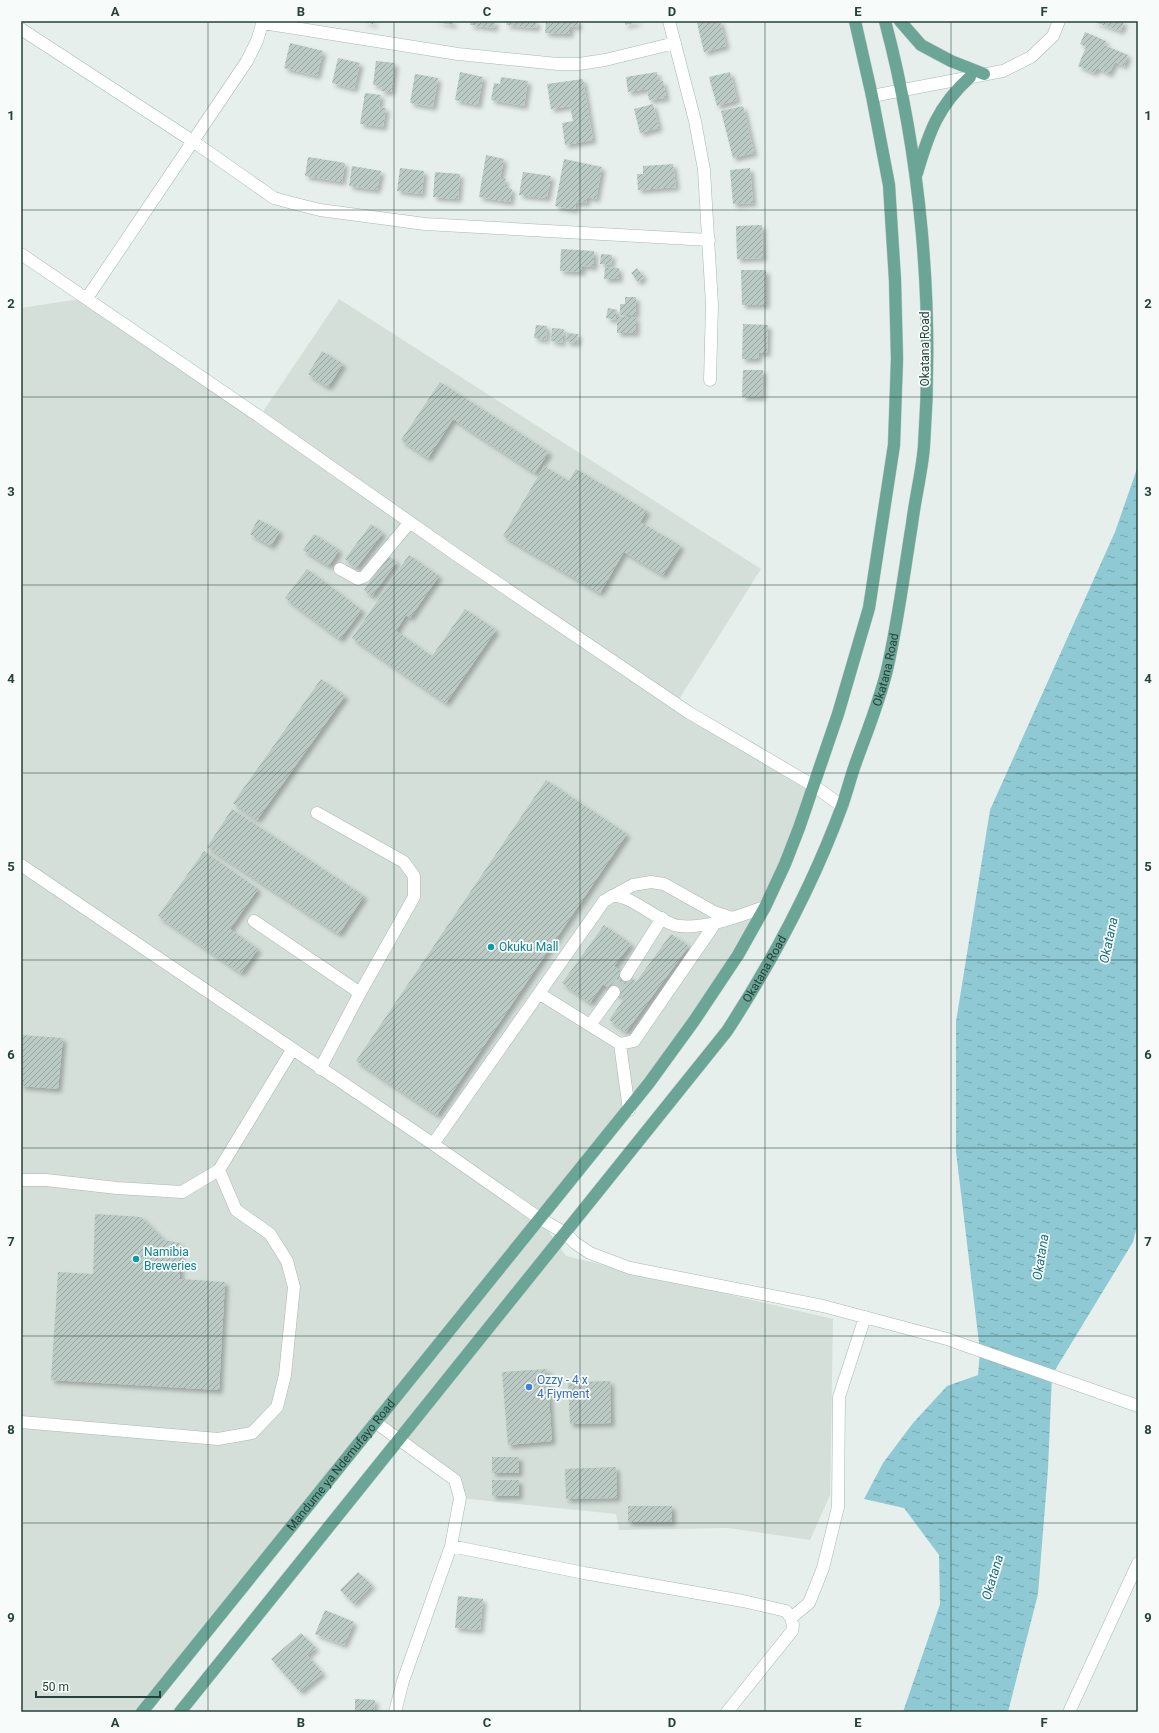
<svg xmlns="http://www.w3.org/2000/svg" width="1159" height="1733" viewBox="0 0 1159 1733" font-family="Roboto,sans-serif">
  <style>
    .built { fill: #d4dfda }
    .water { fill: url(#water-ripples) }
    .building { fill: url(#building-hatch); filter: url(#shadow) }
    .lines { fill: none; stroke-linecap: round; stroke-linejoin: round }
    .minor-tunnel { stroke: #bfccc8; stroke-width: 12; stroke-dasharray: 12 6; stroke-linecap: butt }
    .minor-casing { stroke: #a8b8b2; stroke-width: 13 }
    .major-casing { stroke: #c2cac8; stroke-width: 13 }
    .minor { stroke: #fff; stroke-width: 12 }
    .major { stroke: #6aa596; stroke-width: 12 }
    .grid { fill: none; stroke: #24423a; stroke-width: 1; stroke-opacity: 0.55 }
    .culture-dot { fill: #0f9aa8; stroke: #f7fbf9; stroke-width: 1.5 }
    .shop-dot { fill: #3f7fe0; stroke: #f7fbf9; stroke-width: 1.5 }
    .labels { text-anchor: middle; stroke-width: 3.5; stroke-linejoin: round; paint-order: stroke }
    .street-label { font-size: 12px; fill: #24423a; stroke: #f7fbf9 }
    .culture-label { font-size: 12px; fill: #0d838f; stroke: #f7fbf9; text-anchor: start }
    .shop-label { font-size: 12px; fill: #366cbe; stroke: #f7fbf9; text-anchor: start }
    .water-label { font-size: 13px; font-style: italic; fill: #1c6f80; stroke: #f7fbf9 }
    .neatline { fill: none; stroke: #24423a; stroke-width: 1.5 }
    .grid-label { font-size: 13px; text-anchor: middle; font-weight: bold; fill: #24423a }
  </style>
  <defs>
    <pattern id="water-ripples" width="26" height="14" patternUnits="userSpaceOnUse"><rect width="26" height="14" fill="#8ec9d4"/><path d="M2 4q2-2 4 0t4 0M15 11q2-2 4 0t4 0" fill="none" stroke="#74a5ad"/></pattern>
    <pattern id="building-hatch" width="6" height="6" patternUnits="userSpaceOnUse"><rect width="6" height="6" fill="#bbcac4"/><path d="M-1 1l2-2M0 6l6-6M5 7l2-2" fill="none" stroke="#98a6a0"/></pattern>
    <filter id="shadow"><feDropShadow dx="3.5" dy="3.5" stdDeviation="2" flood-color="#0004"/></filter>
  </defs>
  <rect width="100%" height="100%" fill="#e6efeb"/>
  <path class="built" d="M87 298 260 416 339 299 761 569 676 704 811 787 778 867 765 894 713 985 691 1018 539 1218 566 1256 833 1319 830 1495 810 1540 728 1528 619 1530 616 1514 460 1498 455 1480 375 1422 142 1712H21V308Z"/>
  <path class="water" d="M1138 466V1222L1133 1242 1052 1375 1048 1469 1038 1594 1008 1712H903L940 1604 939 1555 904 1508 864 1499 883 1463 913 1423 947 1386 978 1375 980 1351 956 1152V1022L990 810 1115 532Z"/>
  <path class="building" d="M362 21H374L373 24Z
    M432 21H453V25Z
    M471 21H495L494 28 470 25Z
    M507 21H537L536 28 506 25Z
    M546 21H578V27L570 26V34L545 33Z
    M625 21H638V22L625 25Z
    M703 21H720L726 46 704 52 697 23Z
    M1092 21H1124L1121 31Z
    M1085 32 1106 41 1104 45 1128 55 1124 66 1115 62 1109 74 1097 68 1094 73 1078 66 1086 47 1080 44Z
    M290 43 323 51 317 76 284 68Z
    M338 58 360 63 354 89 332 83Z
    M376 61 395 63 391 92 381 91 382 86 373 85Z
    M460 72 483 77 478 105 455 100Z
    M657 72 658 82 663 81 666 98 649 100 647 89 628 92 626 77Z
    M730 72 737 100 717 106 709 77Z
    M415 74 438 78 433 107 410 103Z
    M501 77 528 81 524 106 491 100 494 83 500 84Z
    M583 79 593 140 565 145 562 123 573 121 570 106 551 109 547 84Z
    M365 93 381 95 379 107 386 108 383 127 360 124Z
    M653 104 659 128 640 133 634 109Z
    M743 106 754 153 733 158 721 111Z
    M486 155 504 159 500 179H506L504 187 512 189 510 202 479 197Z
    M308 157 345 163 342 182 305 176Z
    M564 159 602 167 596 199 587 197 586 203 576 202 575 210 555 206Z
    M673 164 676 187 638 190 637 174H643V166Z
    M352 166 381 171 377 190 349 186Z
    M400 168 424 171 422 194 397 191Z
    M750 168 753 203 733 204 730 170Z
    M435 172 460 174 458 199 433 197Z
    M523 172 551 176 547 198 519 195Z
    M762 225 763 258 737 259 736 226Z
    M561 249 594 251V267L582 266V272L560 271Z
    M601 254 612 255 611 265 600 264Z
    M605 267 619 268V279H604Z
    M637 268 644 277 638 282 631 273Z
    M741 270H766V305H742Z
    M625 297H636V315H620V304H625Z
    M608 308 617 310 615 320 606 318Z
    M617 317H636V333H617Z
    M743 324 768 325 767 353H759L758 359H742Z
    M536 325 547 326 546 340 534 338Z
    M552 328 564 329 562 343 551 341Z
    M567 333 578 334 577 343 566 342Z
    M322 351 343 364 328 387 308 374Z
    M743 370H763L762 397H742Z
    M440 382 549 452 535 473 453 419 428 458 401 440Z
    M544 466 569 481 576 469 647 511 640 522 681 546 663 575 624 552 600 593 503 536Z
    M258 519 280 531 271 546 250 534Z
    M371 524 383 533 356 568 345 559Z
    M314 534 339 550 329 566 303 550Z
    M409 555 439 576 410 618 406 615 396 631 432 656 465 609 496 630 446 703 352 638Z
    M388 556 397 562 372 596 364 590Z
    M307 569 362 610 340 639 285 598Z
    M321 679 345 696 257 820 233 803Z
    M546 780 627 834 437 1115 356 1061Z
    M232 809 364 896 339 934 207 847Z
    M204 851 258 889 230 929 258 949 241 973 158 916Z
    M604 925 631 944 614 966 636 982 671 934 689 946 626 1032 609 1020 624 999 603 984 590 1003 562 983Z
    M21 1035 63 1038 58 1089 21 1086Z
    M95 1214 141 1217 164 1240 180 1243V1279L225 1282 219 1390 51 1380 58 1272 93 1274Z
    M547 1369 552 1441 508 1445 502 1372Z
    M610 1381 611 1423 570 1424 568 1382Z
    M492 1457H519V1473H492Z
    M616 1467 617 1498 566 1499 565 1469Z
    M492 1480H519V1496H492Z
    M628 1506H672V1522H628Z
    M358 1572 372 1585 354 1604 340 1590Z
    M458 1596 483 1599 480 1630 455 1628Z
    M325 1610 354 1622 344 1645 315 1634Z
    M301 1633 316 1648 307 1655 323 1673 300 1692 271 1659Z
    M355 1699 375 1700 374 1712H355Z"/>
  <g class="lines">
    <path class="minor-tunnel" d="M614 992 626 975"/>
    <g class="minor-casing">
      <path id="minor" d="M669 21 695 121 704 170 712 305 710 380
        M263 23 458 54 558 64H579L605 60 675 43
        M21 29 194 142 274 198 296 204 320 210 425 224 709 240
        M872 96 1003 71 1031 57 1053 36 1059 21
        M21 254 260 417 458 556 688 712 814 786 842 806
        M87 298 247 61 257 41 263 21
        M340 569 358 579 365 576 410 522
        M317 813 404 862 414 876V897L360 993 320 1069
        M21 865 433 1144 539 1218 565 1233 575 1243 590 1253 630 1268 823 1306 947 1339 1138 1406
        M613 896 633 885 651 882 664 884 714 912 732 918
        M254 921 360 993
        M626 975 662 918
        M540 994 620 1044 634 1041 716 922
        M590 1025 614 992
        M620 1044 629 1110
        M433 1144 604 901C607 900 610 897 612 896 629 893 661 924 679 926 708 929 738 916 765 907
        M21 1180H46L117 1188 182 1192 219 1170 292 1050
        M21 1422 218 1439 252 1433 277 1407 285 1375 294 1287 287 1261 270 1234 236 1210 219 1170
        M375 1422 455 1480 460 1498 451 1546 403 1681 395 1712
        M451 1546 584 1573 743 1601 786 1611 791 1618 793 1625 792 1631 727 1712
        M791 1618 809 1603 823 1568 838 1507 839 1397 865 1317
        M1069 1712 1138 1563"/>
    </g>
    <g class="major-casing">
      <g id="major">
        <path d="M900 21 921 45 951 61 984 74"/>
        <path d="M917 173C929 132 938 106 970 77"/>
        <path id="s1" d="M142 1712 649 1083 694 1021 738 955 765 907 785 864 799 828 838 714 869 608 894 445 897 359 895 280 889 185 872 96 855 21"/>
        <path id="s2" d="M180 1712 727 1031C773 960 813 885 842 806 847 792 850 779 855 765 866 734 879 703 887 670 898 622 904 573 912 524 915 498 922 472 924 446 934 306 921 156 885 21"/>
      </g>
    </g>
    <use href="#minor" class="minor"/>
    <use href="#major" class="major"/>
  </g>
  <path class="grid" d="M208 21V1712M394 21V1712M580 21V1712M765 21V1712M951 21V1712M21 210H1138M21 397H1138M21 585H1138M21 773H1138M21 960H1138M21 1148H1138M21 1336H1138M21 1523H1138"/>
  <g class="culture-dot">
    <circle cx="491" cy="947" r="4"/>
    <circle cx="136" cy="1259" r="4"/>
  </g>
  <circle class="shop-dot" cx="529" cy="1387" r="4"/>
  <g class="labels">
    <g class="street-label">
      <text transform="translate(925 349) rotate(-90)" y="4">Okatana Road</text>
      <text dy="4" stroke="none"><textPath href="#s2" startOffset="1270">Okatana Road</textPath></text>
      <text dy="4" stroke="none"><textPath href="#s2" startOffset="946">Okatana Road</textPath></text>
      <text dy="4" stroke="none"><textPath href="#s1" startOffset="317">Mandume ya Ndemufayo Road</textPath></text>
    </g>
    <g class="culture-label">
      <text x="499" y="951">Okuku Mall</text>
      <text x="144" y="1256">Namibia<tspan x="144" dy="14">Breweries</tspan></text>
    </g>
    <g class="shop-label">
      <text x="537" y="1384">Ozzy - 4 x<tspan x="537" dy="14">4 Fiyment</tspan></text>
    </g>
    <g class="water-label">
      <text transform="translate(1108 940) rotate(-78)" y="5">Okatana</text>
      <text transform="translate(1040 1257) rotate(-81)" y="5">Okatana</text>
      <text transform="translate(992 1577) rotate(-73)" y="5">Okatana</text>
    </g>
  </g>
  <rect width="1159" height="1733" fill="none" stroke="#f7fbf9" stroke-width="44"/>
  <path d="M36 1691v6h124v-6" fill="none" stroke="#24423a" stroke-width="2"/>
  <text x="42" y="1691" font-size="12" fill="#24423a" stroke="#f7fbf9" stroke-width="3" paint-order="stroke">50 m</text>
  <rect x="22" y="22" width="1115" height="1689" class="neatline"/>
  <g class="grid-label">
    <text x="115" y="16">A</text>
    <text x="301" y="16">B</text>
    <text x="487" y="16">C</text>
    <text x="672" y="16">D</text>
    <text x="858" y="16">E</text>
    <text x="1044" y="16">F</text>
    <text x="11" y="120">1</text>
    <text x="1148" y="120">1</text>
    <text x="11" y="308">2</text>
    <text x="1148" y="308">2</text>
    <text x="11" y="496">3</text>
    <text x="1148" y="496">3</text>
    <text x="11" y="683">4</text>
    <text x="1148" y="683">4</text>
    <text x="11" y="871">5</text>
    <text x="1148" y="871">5</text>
    <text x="11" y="1059">6</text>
    <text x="1148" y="1059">6</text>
    <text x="11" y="1246">7</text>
    <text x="1148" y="1246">7</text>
    <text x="11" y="1434">8</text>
    <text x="1148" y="1434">8</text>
    <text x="11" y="1622">9</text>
    <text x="1148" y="1622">9</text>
    <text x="115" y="1727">A</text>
    <text x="301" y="1727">B</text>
    <text x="487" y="1727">C</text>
    <text x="672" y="1727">D</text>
    <text x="858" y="1727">E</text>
    <text x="1044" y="1727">F</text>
  </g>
</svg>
